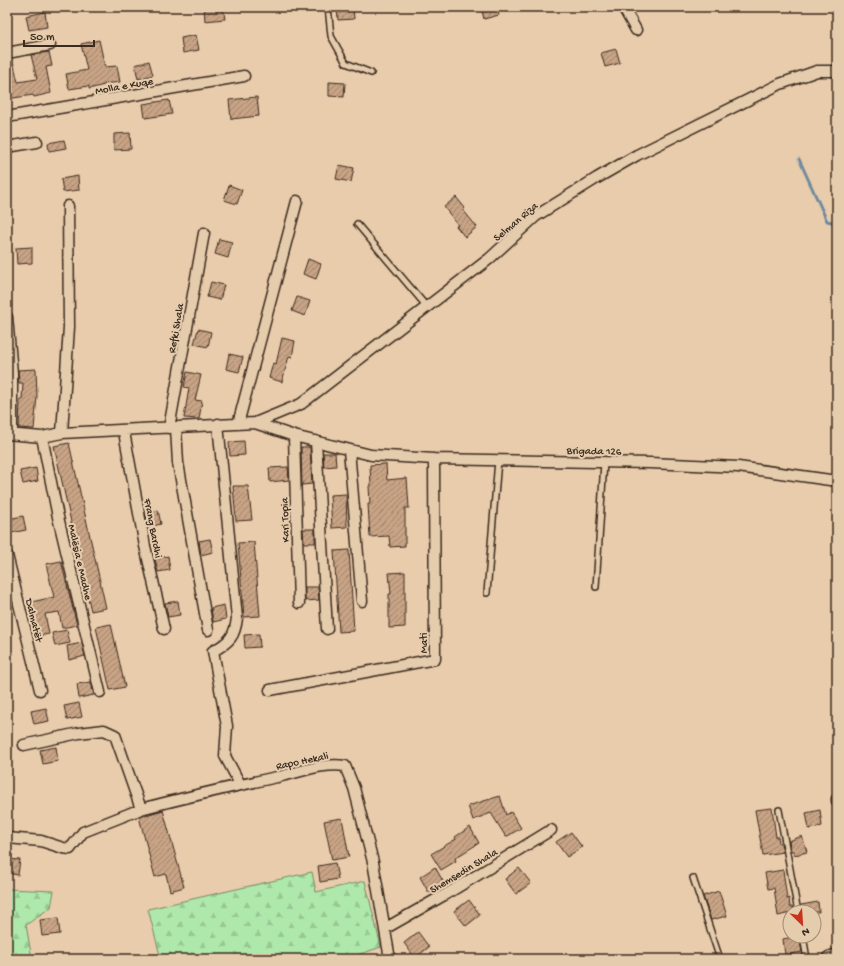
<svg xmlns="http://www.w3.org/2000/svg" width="844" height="966" viewBox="0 0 844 966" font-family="'Gochi Hand',sans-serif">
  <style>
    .forest { fill: url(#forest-firs); stroke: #758964 }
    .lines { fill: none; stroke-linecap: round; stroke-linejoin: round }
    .stream { stroke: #708a9d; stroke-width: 3 }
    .building { fill: url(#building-hatch); stroke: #3b2a1e }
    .lane-casing { stroke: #3b2a1e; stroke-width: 8 }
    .street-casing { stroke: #3b2a1e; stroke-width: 13 }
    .secondary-casing { stroke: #3b2a1e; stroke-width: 17 }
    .lane { stroke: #e5ccad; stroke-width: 5 }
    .street { stroke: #e5ccad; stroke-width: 10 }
    .secondary { stroke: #e5ccad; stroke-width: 14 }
    .labels { text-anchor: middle; stroke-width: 4; stroke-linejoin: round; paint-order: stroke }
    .street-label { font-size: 11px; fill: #3b2a1e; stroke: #e5ccad }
  </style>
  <defs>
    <pattern id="forest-firs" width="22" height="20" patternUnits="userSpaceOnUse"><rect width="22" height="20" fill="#afe8ab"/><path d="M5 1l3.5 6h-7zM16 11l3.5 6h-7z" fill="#97c793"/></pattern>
    <pattern id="building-hatch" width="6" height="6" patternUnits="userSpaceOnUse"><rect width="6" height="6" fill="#c8a385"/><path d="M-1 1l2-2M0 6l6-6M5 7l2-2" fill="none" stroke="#a4856c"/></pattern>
  </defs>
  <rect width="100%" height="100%" fill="#e9ccac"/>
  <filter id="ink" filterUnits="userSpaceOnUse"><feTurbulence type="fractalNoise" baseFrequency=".025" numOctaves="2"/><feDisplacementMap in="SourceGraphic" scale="8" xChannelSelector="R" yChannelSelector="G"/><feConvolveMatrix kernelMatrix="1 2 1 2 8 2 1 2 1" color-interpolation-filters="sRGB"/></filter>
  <g filter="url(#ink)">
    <path class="forest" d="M312 872 316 892 365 881 381 947 345 959H161L148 909Z
      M7 889 54 891 51 907 26 925 32 959H7Z"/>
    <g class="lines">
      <path class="stream" d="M799 159 827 221 837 223"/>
    </g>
    <path class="building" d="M223 7 225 19 205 21 204 8Z
      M337 7H353L354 19 338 20Z
      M481 7H497L499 15 484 19Z
      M45 12 47 27 29 30 26 16Z
      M196 35 199 50 183 53 181 38Z
      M99 40 105 67 117 66 120 82 104 84V85L89 89V86L69 89 66 74 87 70 81 44Z
      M616 49 620 63 605 67 601 53Z
      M49 52 52 66 46 67 51 93 34 97 33 95 7 99V62L13 61 18 82 37 79 31 55Z
      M149 61 153 75 138 79 135 65Z
      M329 82 345 83 344 97 329 96Z
      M257 97 259 116 231 119 229 100Z
      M169 100 172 114 145 118 143 104Z
      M130 133 131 149 114 150V134Z
      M64 140 66 148 49 151 48 143Z
      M339 165 354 168 351 182 336 179Z
      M78 176 79 190 63 192 61 179Z
      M229 185 242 190 237 204 224 200Z
      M456 197 465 208 463 210 477 227 465 237 456 226 458 225 444 207Z
      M219 239 232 242 228 258 215 254Z
      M32 247V263L17 264 16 248Z
      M308 259 321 264 316 279 303 274Z
      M211 282 224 285 220 300 207 297Z
      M297 297 310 301 305 316 292 311Z
      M198 329 211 332 208 347 194 344Z
      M282 338 295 341 292 357 289 356 282 382 269 378 273 363 276 364Z
      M229 354 243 357 239 372 226 369Z
      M36 369 37 396 34 429 19 428 20 399H22L23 383H19L18 370Z
      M187 372 201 375 195 400 202 401 199 419 184 418 189 388 184 387Z
      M244 441 245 455 230 456 229 442Z
      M69 443 106 608 91 611 54 446Z
      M301 447H310L312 484 302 485Z
      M323 453H335L336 466 324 467Z
      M386 464 387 480 407 478 409 508H405V546L390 547 389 536 370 537 368 504H370L369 486H371L370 465Z
      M288 467 289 480 270 482 269 468Z
      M36 468 38 481 23 484 20 471Z
      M233 486H248L252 520 236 521Z
      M346 494 347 527 332 528 330 495Z
      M158 510 161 524 148 527 146 513Z
      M23 516 26 530 11 533 8 519Z
      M303 529H315V543H304Z
      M210 539 213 552 201 555 199 541Z
      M254 542 260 616 244 617 238 543Z
      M349 550 354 631 339 632 334 551Z
      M168 556 170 570 158 572 155 559Z
      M61 561 77 625 62 628 59 612 45 614 49 634 34 637 27 603 54 597 46 564Z
      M405 572V627L389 628V594H391L389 573Z
      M305 587H318L319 600 305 601Z
      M178 601 180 615 168 617 165 603Z
      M224 605 226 619 213 622 211 608Z
      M111 624 125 687 110 690 96 627Z
      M67 630 70 643 55 646 52 633Z
      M259 634 260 647 245 648 244 635Z
      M82 643 85 656 69 660 67 646Z
      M91 682 94 695 79 698 77 684Z
      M79 703 82 717 67 720 64 706Z
      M46 708 49 721 34 724 31 711Z
      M56 747 58 761 43 764 40 750Z
      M500 796 506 815 511 812 521 828 506 837 491 813 473 820 468 806Z
      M772 808 776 837H778L779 843H781L783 852 763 855 755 810Z
      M163 810 184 887 170 891 166 874 155 877 139 817Z
      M820 810 822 826 809 829 806 813Z
      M342 818 349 857 332 860 324 821Z
      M470 827 479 843 455 858 456 861 441 870 431 854 456 839 455 837Z
      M571 832 582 847 567 857 556 842Z
      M802 836 807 852 795 855 793 851H791L789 841Z
      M7 859 20 860 18 875 7 873Z
      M335 863 338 879 320 882 318 866Z
      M435 867 444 883 429 893 420 877Z
      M519 868 531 883 516 894 505 879Z
      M783 870 787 899 789 898 790 907H793L794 912 778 916 774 888 768 889 765 873Z
      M719 891 727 916 711 920 703 896Z
      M469 900 480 915 466 926 454 911Z
      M818 902 819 912H802L801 905Z
      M58 918 60 934 42 936 40 920Z
      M418 932 429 947 415 958 404 943Z
      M799 936 802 952 785 955 783 939Z"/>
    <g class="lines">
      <g class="lane-casing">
        <path id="lane" d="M328 7 331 36 346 63 371 73
          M357 224 427 307
          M596 587 604 462
          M487 593 498 460
          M779 810 798 912
          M693 878 720 959
          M803 936 807 959"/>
      </g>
      <g class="street-casing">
        <path id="street" d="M623 7 636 30
          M7 53 50 45
          M7 117 244 76
          M7 147 37 142
          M7 317 12 373V434
          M255 423 301 404 489 259 536 216 597 178 637 155 780 84 817 71H837
          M218 424 237 618C235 636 230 642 213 651L227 726 225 756 240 784
          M238 424 297 201
          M169 428 204 233
          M176 428 178 463 208 630
          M124 432 145 546 164 629
          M62 433 69 327 68 206
          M7 434 42 437 62 433 255 423 294 436 371 455 434 459 650 463 738 467 837 481
          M294 436 299 603
          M42 437 58 517 100 692
          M316 441 327 629
          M349 450 362 601
          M7 555 40 690
          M270 690 435 659 434 459
          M24 745 79 733 104 730 115 735 141 809C186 797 231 787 277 777 298 773 324 762 345 766L354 788 373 862 390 959
          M837 799V801
          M7 838 41 841 63 848 70 849 83 832 141 809
          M386 928 453 890 551 830"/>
      </g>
      <g class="secondary-casing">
        <path id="secondary" d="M829 959 837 956"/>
      </g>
      <use href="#lane" class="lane"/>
      <use href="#street" class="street"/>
      <use href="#secondary" class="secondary"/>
    </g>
  </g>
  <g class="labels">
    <g class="street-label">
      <text transform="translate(124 85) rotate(-10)" y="4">Molla e Kuqe</text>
      <text transform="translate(515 221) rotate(-40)" y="4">Selman Riza</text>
      <text transform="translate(175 328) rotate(-80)" y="4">Refki Shala</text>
      <text transform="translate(594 450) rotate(1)" y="4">Brigada 126</text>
      <text transform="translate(284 520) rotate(-92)" y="4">Kari Topia</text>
      <text transform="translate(154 528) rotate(79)" y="4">Frang Bardhi</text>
      <text transform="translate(81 562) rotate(77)" y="4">Malësia e Madhe</text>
      <text transform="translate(35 620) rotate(76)" y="4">Dalmatët</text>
      <text transform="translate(423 643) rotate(-90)" y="4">Mati</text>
      <text transform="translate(302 760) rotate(-12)" y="4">Rapo Hekali</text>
      <text transform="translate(463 870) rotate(-31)" y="4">Shemsedin Shala</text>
    </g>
  </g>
  <rect width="844" height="966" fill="none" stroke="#e5ccad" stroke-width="24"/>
  <rect x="12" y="12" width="820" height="942" fill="none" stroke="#3b2a1e" stroke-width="1.5" filter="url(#ink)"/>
  <g transform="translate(802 924) rotate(155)"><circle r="19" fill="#e5ccad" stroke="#a18b74"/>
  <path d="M0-3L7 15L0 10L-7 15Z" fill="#c8321e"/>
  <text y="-6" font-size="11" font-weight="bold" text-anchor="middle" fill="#3b2a1e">N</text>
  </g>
  <path d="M24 40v6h70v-6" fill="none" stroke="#3b2a1e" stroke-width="2"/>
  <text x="30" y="40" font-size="12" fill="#3b2a1e" stroke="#e5ccad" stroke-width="3" paint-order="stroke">50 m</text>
</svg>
